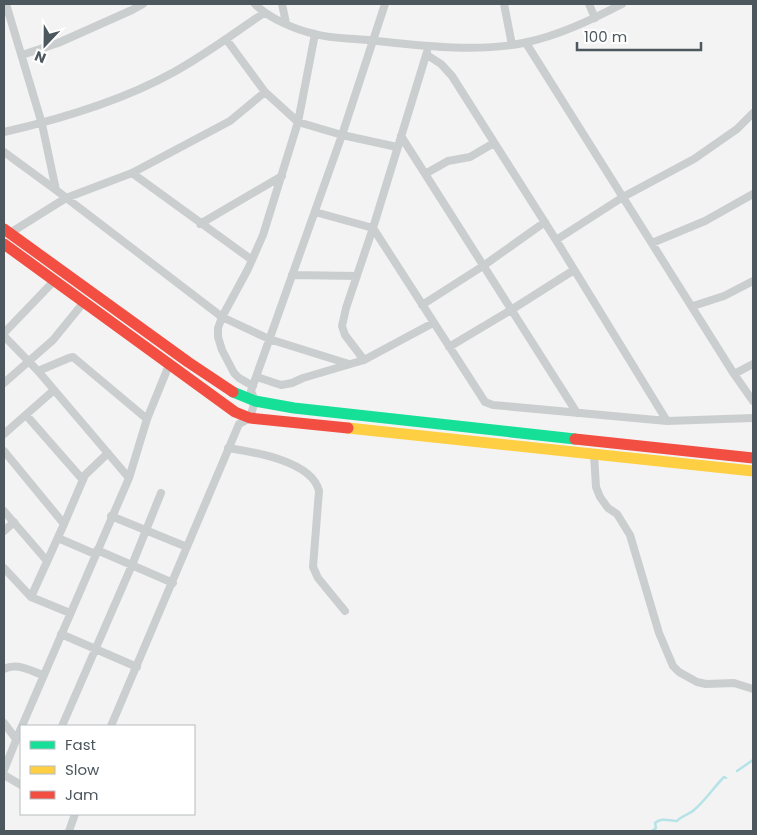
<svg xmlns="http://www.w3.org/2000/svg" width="757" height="835" viewBox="0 0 757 835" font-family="Poppins,sans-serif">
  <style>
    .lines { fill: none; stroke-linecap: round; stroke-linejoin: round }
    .stream { stroke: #b5e3e8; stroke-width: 2.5 }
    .street { stroke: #cbcecf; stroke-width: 8 }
    .fast { stroke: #16e098; stroke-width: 11 }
    .slow { stroke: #ffcf43; stroke-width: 11 }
    .jam { stroke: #f24e42; stroke-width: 11 }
  </style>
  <rect width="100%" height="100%" fill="#f4f3f3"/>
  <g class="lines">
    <path class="stream" d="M737 771 753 760
      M652 831 656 828 655 823C662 817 669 821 677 821 682 815 689 815 694 810 705 801 714 787 724 777L726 778"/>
    <path class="street" d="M6 4 42 124 56 190
      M255 4C268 18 296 30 315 34 332 39 351 38 368 40 417 45 475 53 523 43 558 36 591 20 622 4
      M282 4 286 23
      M504 4 512 45
      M589 4 595 18
      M226 39 265 92 298 122 342 135 397 147
      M526 43 734 374 753 401
      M22 55 58 43 132 10 143 4
      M427 55 441 64 452 76 556 240 667 421
      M4 132C61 119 122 101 174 72 205 55 234 33 264 13
      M401 136 577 413
      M4 152 56 190 222 317 269 339 349 364
      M132 173 252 260
      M425 174 448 161 470 157 494 143
      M315 212 373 228 485 402 493 405 667 421 753 418
      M200 224 282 176
      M10 233 66 198 132 173 230 121 265 92
      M556 240 623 197 694 159 737 129 753 113
      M652 243 705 221 753 194
      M292 275 357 276
      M422 305 483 266 545 222
      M693 306 724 296 753 281
      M4 333 54 281
      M4 336 38 371 129 478
      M449 347 511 310 574 270
      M364 360 345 335 342 326 346 308 373 228 427 52
      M38 371 69 358 73 357 147 419
      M734 374 753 364
      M257 377 281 385 292 383 303 378 364 360 433 323
      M4 383 53 340 84 302
      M253 386 239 378 234 373 222 350 218 337V328L222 317 248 269 263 235 298 122 315 34
      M26 415 83 480
      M4 434 54 390
      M228 448C254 452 312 461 319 491L313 567 318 578 345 611
      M4 451 64 524 31 597
      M594 454 596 487 600 497 608 508 617 514 630 535 659 633 673 666 679 672 697 682 706 684 734 683 753 689
      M4 511 47 561
      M111 516 187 547
      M64 524 85 475 108 453
      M4 531 14 522
      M58 538 95 554
      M97 550 173 583
      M4 568 31 597 70 613
      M61 634 137 667
      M4 669C17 662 30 671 43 675
      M4 723 16 739
      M22 726 129 478 147 419 169 365
      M62 726 132 565 161 493
      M111 726 239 424 250 418 255 401 251 391 342 135 385 4
      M4 770 21 728
      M4 775 21 785
      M69 831 75 814"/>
    <path class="fast" d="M233 392 255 401 294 408 575 439"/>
    <path class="slow" d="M348 428 753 471"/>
    <path class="jam" d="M4 229 188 362 233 392
      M4 244 235 412 250 418 348 428
      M575 439 753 458"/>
  </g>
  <rect width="757" height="835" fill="none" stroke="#4c575e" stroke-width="10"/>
  <rect x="20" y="725" width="175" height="90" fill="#ffffff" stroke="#b7bcbf"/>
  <rect x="30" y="741" width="25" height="8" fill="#16e098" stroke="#b7bcbf"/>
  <text x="65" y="750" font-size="15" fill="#4c575e">Fast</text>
  <rect x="30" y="766" width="25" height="8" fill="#ffcf43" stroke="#b7bcbf"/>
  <text x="65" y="775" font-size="15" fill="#4c575e">Slow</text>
  <rect x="30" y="791" width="25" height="8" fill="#f24e42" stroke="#b7bcbf"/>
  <text x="65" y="800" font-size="15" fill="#4c575e">Jam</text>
  <g transform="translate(45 45) rotate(202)" stroke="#ffffff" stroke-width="4" paint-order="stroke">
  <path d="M0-4L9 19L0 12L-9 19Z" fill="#4c575e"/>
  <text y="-8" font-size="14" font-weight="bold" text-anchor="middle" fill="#4c575e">N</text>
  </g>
  <path d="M577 42v8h124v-8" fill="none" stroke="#4c575e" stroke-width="2.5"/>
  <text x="584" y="42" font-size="15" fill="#4c575e" stroke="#ffffff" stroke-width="4" paint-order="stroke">100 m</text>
</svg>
